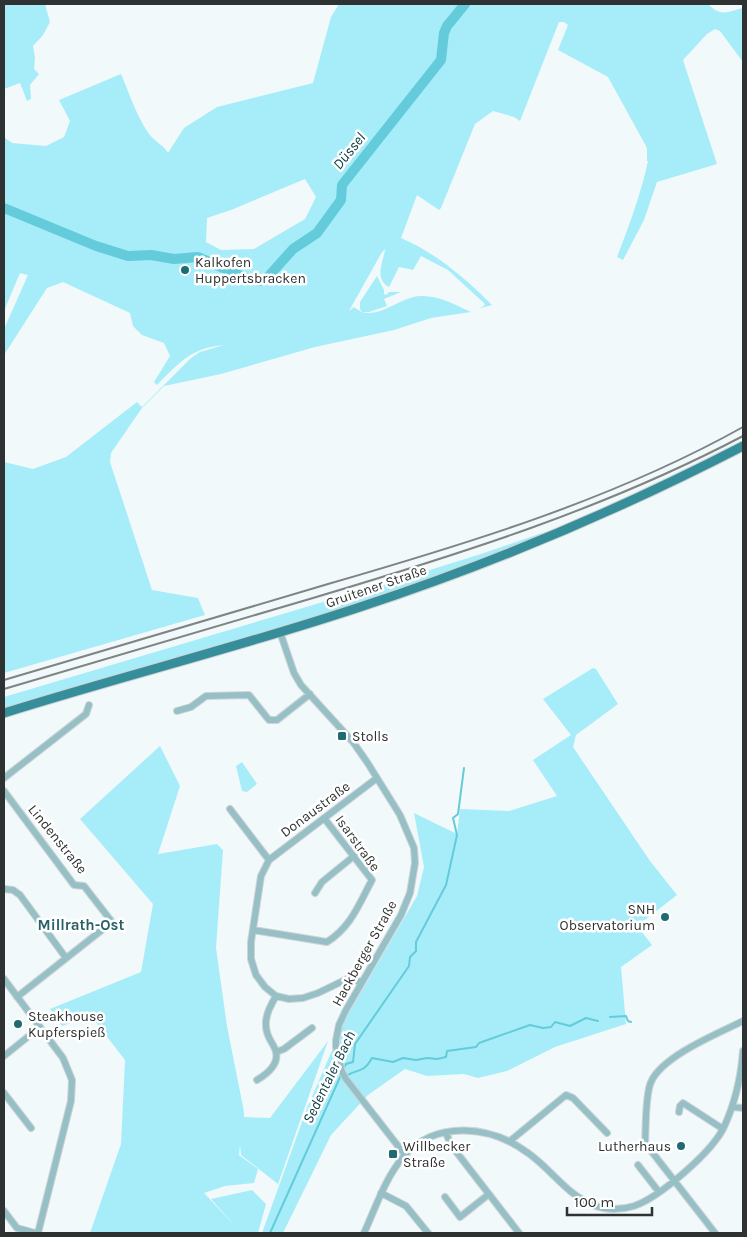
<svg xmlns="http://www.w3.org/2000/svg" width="747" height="1237" viewBox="0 0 747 1237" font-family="Karla,sans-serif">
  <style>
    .green { fill: #a6edf9; fill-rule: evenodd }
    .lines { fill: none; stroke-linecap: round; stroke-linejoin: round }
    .stream { stroke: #64cbdb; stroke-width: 2 }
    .river { stroke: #64cbdb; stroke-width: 10 }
    .minor-casing { stroke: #cfd5d6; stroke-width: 8 }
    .major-casing { stroke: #cfd5d6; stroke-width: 11 }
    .minor { stroke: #96bfc6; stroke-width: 6 }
    .major { stroke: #378e9b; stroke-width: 9 }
    .rail { stroke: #7f8484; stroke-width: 2 }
    .poi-dot { fill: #206a74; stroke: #fff; stroke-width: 2 }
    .labels { text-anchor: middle; stroke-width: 5; stroke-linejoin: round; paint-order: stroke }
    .poi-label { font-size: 14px; fill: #2f3232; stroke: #fff; text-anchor: start }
    .street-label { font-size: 14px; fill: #2f3232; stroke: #fff }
    .water-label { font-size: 15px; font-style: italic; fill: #104047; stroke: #fff }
    .neighbourhood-label { font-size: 15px; font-weight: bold; fill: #276068; stroke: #fff }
  </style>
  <rect width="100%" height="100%" fill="#f2f9fa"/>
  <path class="green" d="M4 4H45L50 22 43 35 33 46 35 58 34 69 39 74 30 85 31 99 27 101 20 83 4 89Z
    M339 4H708C721 17 727 12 743 8V62L720 31 715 29 707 34 683 60 717 164 657 182 644 220 623 260 617 257C629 226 641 194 648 161H647V148L608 77 558 50 568 25 564 22H559L520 121 514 117 493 111 475 124 441 208 439 210 417 195 401 238C436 253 465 278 492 305L478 309 484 306 485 304 448 270 421 256 413 270 399 267 389 287C373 278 384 261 385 249L382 252 349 311 354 307C374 325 398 297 420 296 438 295 456 305 471 312L431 318 394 330 315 347 221 374 164 386 142 408 111 453 110 462 152 590 198 598 205 615 4 673V462L33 469 66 457 137 402 142 407 191 358 200 352 224 345C191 348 180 362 157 385L154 382 170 356 164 343 142 335 133 326 130 313 63 282 47 288 4 355V329L28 275 20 273 4 311V137L12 143 46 146 64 137 70 121 59 100 121 74C129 93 136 114 147 131 153 141 165 146 168 153L184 128 217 107 313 83 331 17ZM305 179 316 197 305 219 254 249 221 250 206 242 207 218 231 210Z
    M377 276 384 290V294L386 295 389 292H401L384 299 387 306 369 312H362L360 309V302Z
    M542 533 544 535 479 562 369 601 4 710V697L417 574 481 554Z
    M593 668 596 669 618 704 576 735 573 747 650 861 677 895 637 926 652 945 621 967 626 1024 555 1047 507 1071 478 1078 464 1074 427 1076 405 1069 368 1095 331 1135 283 1233H262L307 1108 347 1016 417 896 424 867 414 813 457 834 460 809 509 811 557 796 533 760 571 735 543 699Z
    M160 746 180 786 158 854 217 844 223 850 216 948 227 1026 244 1112V1117L270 1118 328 1041 278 1184 241 1155 240 1145 239 1155 258 1169 254 1183 225 1186 204 1193 238 1229 211 1199 252 1190 266 1204 258 1233H90L121 1144 125 1060 91 1016 62 1026 50 1009 141 972 153 904 80 819Z
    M242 762 257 784 247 792 242 791 236 766Z"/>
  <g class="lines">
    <path class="stream" d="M4 69V72
      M610 1017 626 1016 628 1021 631 1022
      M344 1068 346 1064 353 1062 355 1044 409 966 410 957 416 951V942L446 885 457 835 453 818 458 814 464 768
      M346 1076C359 1068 363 1074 372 1058L393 1062 403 1058 416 1060 427 1058 437 1059 446 1057 447 1051 476 1047 479 1043 530 1025 543 1028 551 1027 555 1022 570 1026 586 1018 598 1021
      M270 1233 341 1075"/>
    <path class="river" d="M4 208 96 246 128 256 151 255 174 259 198 257 248 279 260 281 267 278 293 249 317 233 341 200 342 185 441 60 444 33 447 26 465 4"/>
    <g class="minor-casing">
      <path id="minor" d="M280 632 294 673 301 685 353 742 367 762 400 815 414 848 415 863 410 893 401 915 346 1010 339 1025 336 1040V1047L342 1072 346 1079 405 1155
        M177 711 191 707 206 696 249 695 269 720H277L310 694
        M4 778 86 714 89 705
        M4 791 74 885 84 886 112 922 17 997
        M230 809 269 860
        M4 889 13 890 20 895 66 958
        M315 893 322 882 354 856
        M253 930 327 942C351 927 359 904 372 880L324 818
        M4 979 63 1058 72 1080 71 1101 38 1233
        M362 982 347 979 318 993 303 998 289 999 276 996 265 987 256 975 251 959V942L261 876 269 860 377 778
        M276 1052 284 1049 312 1028
        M4 1056 40 1027
        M257 1080C267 1074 279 1065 276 1052 274 1043 266 1038 266 1026 265 1015 271 1005 276 996
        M4 1093 31 1128
        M733 1107 743 1108
        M679 1112 680 1106 683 1103 723 1129
        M446 1133 451 1145 519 1233
        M510 1141 566 1095 573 1098 607 1133
        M638 1165 659 1192
        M381 1193 406 1206 428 1233
        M445 1197 460 1217 489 1194
        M4 1211 17 1228 35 1233
        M364 1233C376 1207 385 1178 404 1156 437 1119 492 1126 528 1153 551 1169 566 1194 593 1205 606 1210 621 1210 634 1206 660 1197 712 1152 724 1127 735 1103 741 1077 743 1051
        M715 1233 645 1143C646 1128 645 1095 651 1082 662 1056 719 1033 743 1021"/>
    </g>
    <g class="major-casing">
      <path id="major" d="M4 713C122 676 243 646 360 607 491 564 621 509 743 446"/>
    </g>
    <use href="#minor" class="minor"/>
    <use href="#major" class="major"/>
    <path class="rail" d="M4 680C112 648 220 616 328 584 470 543 614 499 743 427
      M4 689C107 658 210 628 313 598 463 553 604 509 743 436"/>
  </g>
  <g class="poi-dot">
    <circle cx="185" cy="270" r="5"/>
    <rect x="337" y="731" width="10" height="10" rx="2.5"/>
    <circle cx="665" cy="917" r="5"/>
    <circle cx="18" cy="1024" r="5"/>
    <circle cx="681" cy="1146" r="5"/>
    <rect x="388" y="1149" width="10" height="10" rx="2.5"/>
  </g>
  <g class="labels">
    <g class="poi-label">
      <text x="195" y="267">Kalkofen<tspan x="195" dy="16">Huppertsbracken</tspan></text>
      <text x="352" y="741">Stolls</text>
      <text x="655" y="914" text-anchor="end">SNH<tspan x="655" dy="16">Observatorium</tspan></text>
      <text x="28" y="1021">Steakhouse<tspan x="28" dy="16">Kupferspieß</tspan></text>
      <text x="403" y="1151">Willbecker<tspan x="403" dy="16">Straße</tspan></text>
      <text x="671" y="1151" text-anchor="end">Lutherhaus</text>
    </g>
    <g class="street-label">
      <text transform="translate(376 586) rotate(-19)" y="5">Gruitener Straße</text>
      <text transform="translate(315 809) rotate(-37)" y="5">Donaustraße</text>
      <text transform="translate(58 839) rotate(51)" y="5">Lindenstraße</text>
      <text transform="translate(358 843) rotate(54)" y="5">Isarstraße</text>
      <text transform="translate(364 953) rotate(-61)" y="5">Hackberger Straße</text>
    </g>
    <g class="water-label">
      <text transform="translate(349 151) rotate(-51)" y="5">Düssel</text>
      <text transform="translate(329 1077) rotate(-64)" y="5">Sedentaler Bach</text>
    </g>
    <g class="neighbourhood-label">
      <text x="81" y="930">Millrath-Ost</text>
    </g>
  </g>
  <rect width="747" height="1237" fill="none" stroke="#2f3232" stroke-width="10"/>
  <path d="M567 1207v8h85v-8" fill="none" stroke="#2f3232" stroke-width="2.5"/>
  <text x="574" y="1207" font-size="15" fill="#2f3232" stroke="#ffffff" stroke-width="4" paint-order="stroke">100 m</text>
</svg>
